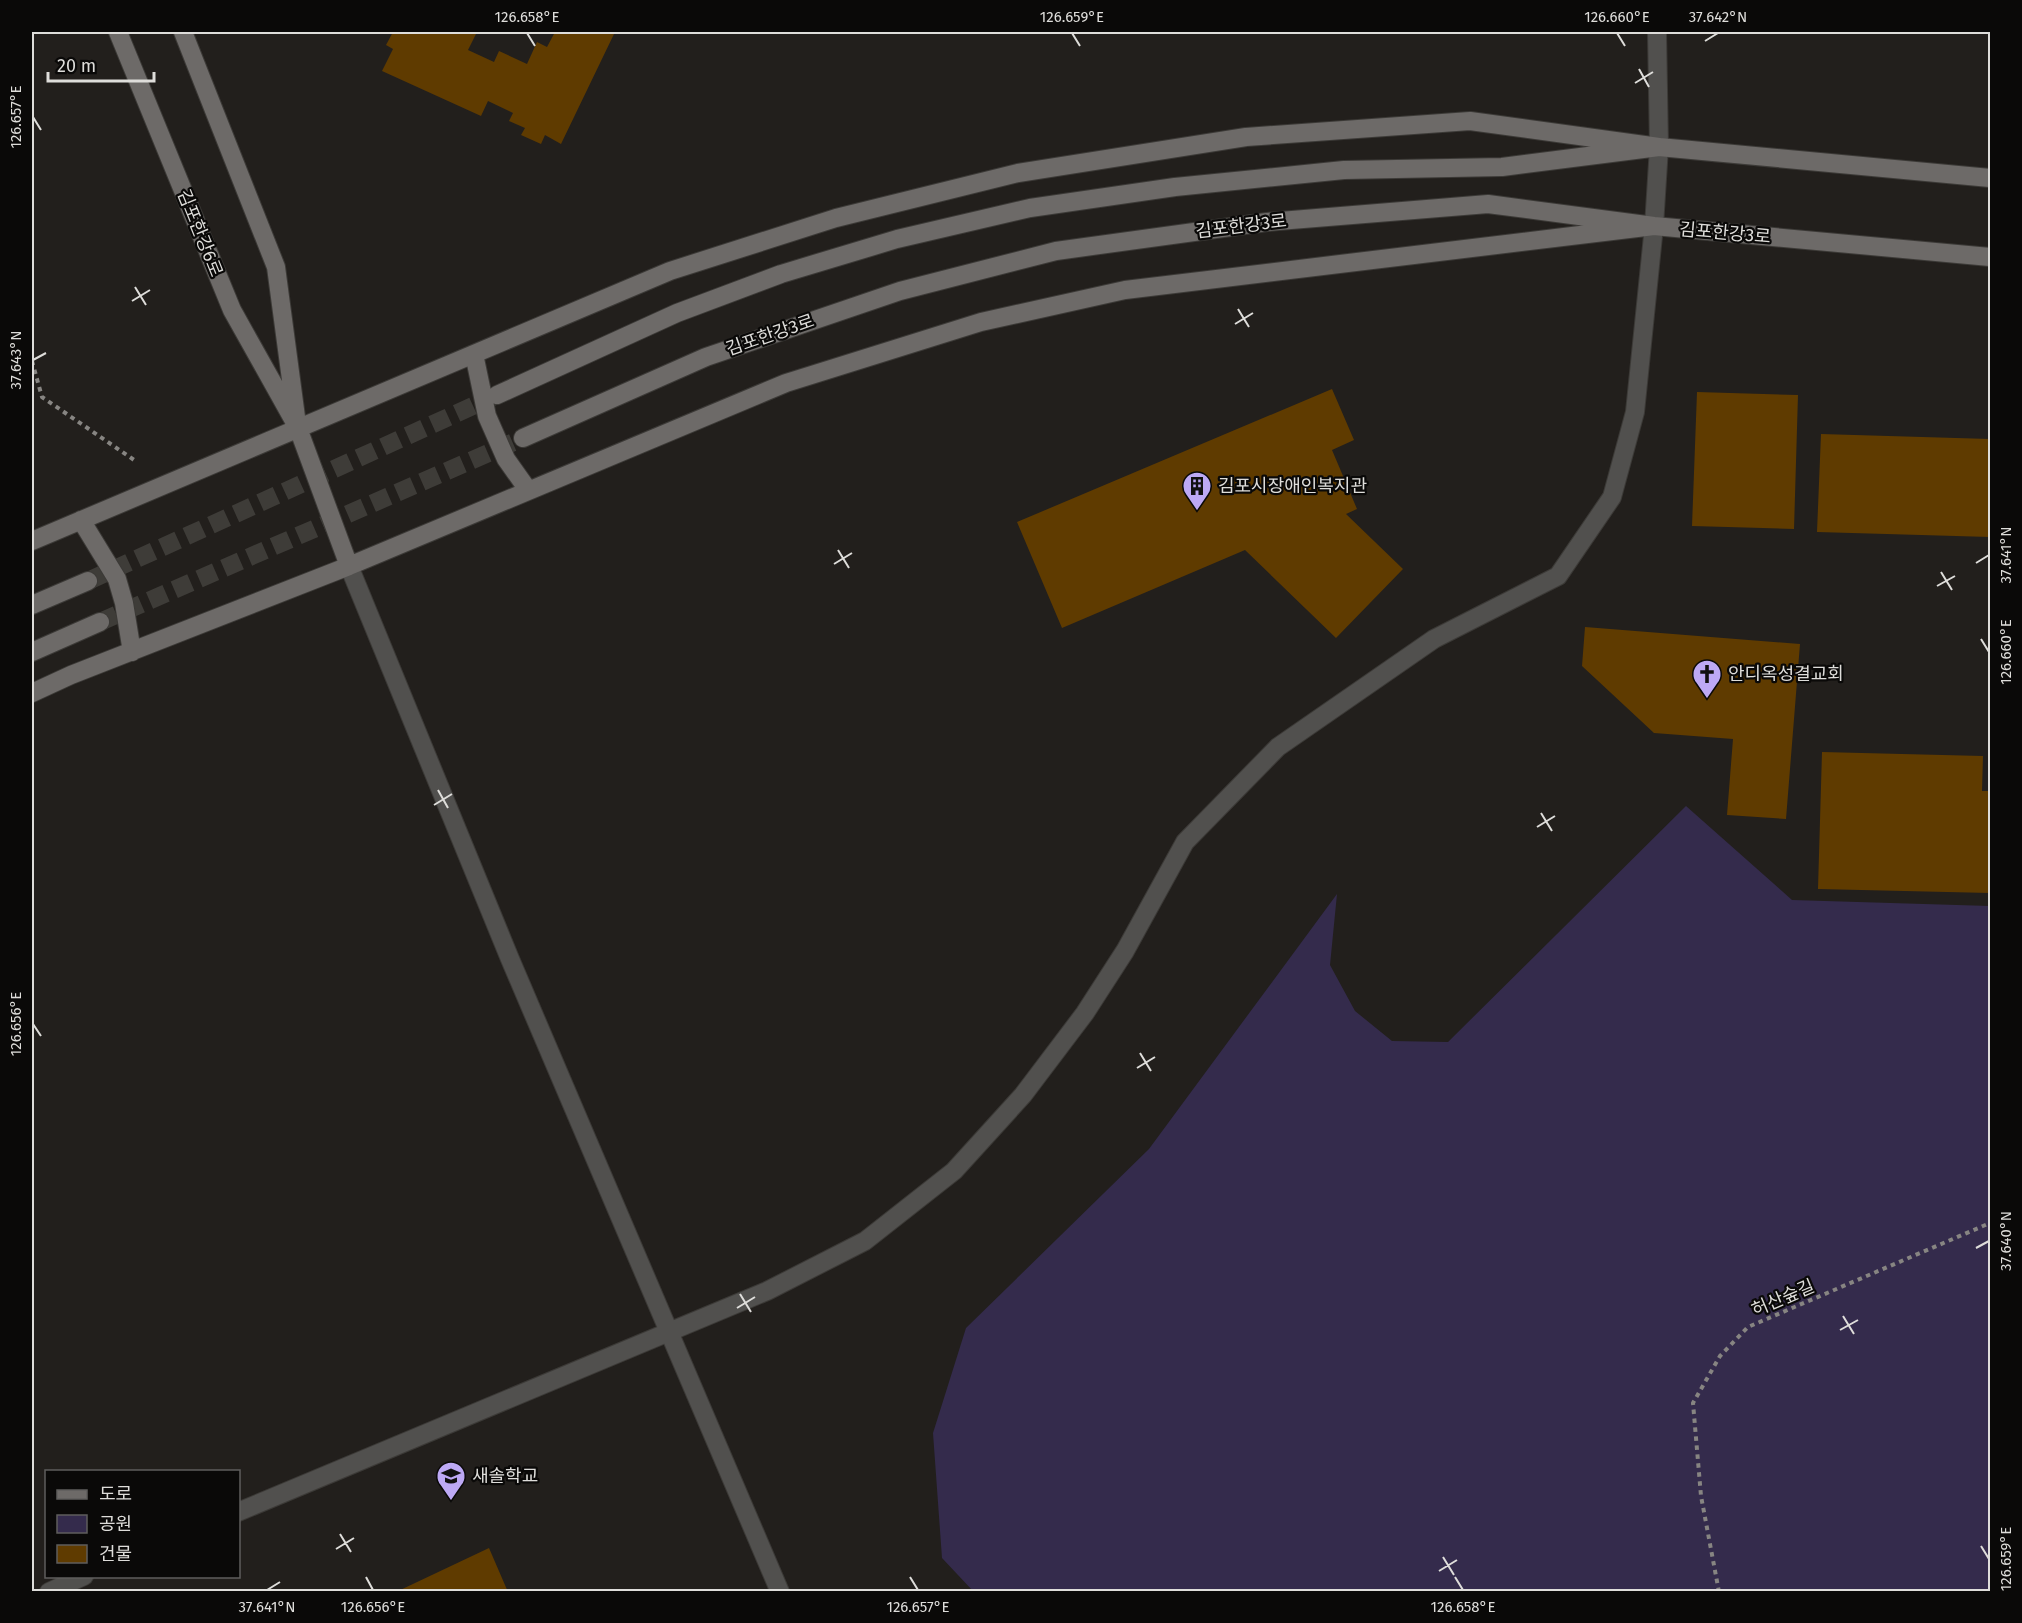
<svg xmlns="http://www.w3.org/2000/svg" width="2022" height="1623" viewBox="0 0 2022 1623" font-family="'Fira Sans','Noto Sans KR',sans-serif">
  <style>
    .green { fill: #342b4c }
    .building { fill: #5f3b00 }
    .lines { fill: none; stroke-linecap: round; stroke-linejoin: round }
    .secondary-tunnel { stroke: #3e3c38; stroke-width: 18; stroke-dasharray: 18 9; stroke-linecap: butt }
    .street-casing { stroke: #3c3a37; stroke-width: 20 }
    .secondary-casing { stroke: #3c3a37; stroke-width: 20 }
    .path { stroke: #878582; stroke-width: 4; stroke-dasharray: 4.5 4.5; stroke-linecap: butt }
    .street { stroke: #51504e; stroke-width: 18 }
    .secondary { stroke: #6d6a68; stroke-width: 18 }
    .ticks { fill: none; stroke: #deddda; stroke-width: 2 }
    .labels { text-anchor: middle; stroke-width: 4.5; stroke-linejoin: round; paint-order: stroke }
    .street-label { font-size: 18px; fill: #deddda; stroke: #0a0908 }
    .poi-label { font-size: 18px; fill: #deddda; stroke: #0a0908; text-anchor: start }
    .neatline { fill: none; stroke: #deddda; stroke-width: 2 }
    .ticks-label { font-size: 15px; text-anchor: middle; fill: #deddda }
  </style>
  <rect width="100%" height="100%" fill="#221f1c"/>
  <path class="green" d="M1686 806 1792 900 1990 906V1591H973L942 1558 933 1433 966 1328 1149 1149 1337 894 1330 965 1355 1011 1392 1041 1448 1042Z"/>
  <path class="building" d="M393 32H477L468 50 494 62 499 51 527 64 537 42 547 47 555 32H608L614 34 561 144 545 135 541 144 521 135 525 128 509 121 513 113 488 101 481 116 382 71 393 49 386 45Z
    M1332 389 1354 440 1332 450 1357 509 1346 514 1403 569 1336 638 1245 550 1062 628 1017 522Z
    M1697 392 1798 395 1794 529 1692 526Z
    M1821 434 1990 439V537L1817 532Z
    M1585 627 1800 644 1786 819 1727 815 1733 739 1654 733 1582 666Z
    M1822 752 1983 756 1982 791H1990V893L1818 889Z
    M489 1548 508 1592H396Z"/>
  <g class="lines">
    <path class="secondary-tunnel" d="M88 581 497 395
      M100 622 523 438"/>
    <g class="street-casing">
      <path id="street" d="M349 566 510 959 780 1592
        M238 1512 767 1291 865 1241 954 1171 1023 1095 1085 1013 1125 951 1185 842 1278 747 1434 639 1558 576 1612 497 1635 412 1654 226 1659 147 1657 32
        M49 1592 84 1576"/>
    </g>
    <g class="secondary-casing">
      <path id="secondary" d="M118 32 232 310 298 428 349 566
        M183 32 276 267 296 417
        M474 354 487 416 506 459 528 490
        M497 395 677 313 781 274 897 239 1030 208 1175 187 1344 170 1502 167 1659 147 1990 178
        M523 438 706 357 900 291 1056 251 1267 222 1488 204 1654 226 1990 257
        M81 520 117 579 124 603 132 652
        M32 541 670 271 836 218 1018 173 1246 137 1470 121 1659 147
        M32 605 88 581
        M32 652 100 622
        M32 693 71 675 349 566 786 383 981 322 1125 290 1654 226"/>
    </g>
    <path class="path" d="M32 361 42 397 137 462
      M1719 1592 1701 1496 1693 1403 1720 1356 1748 1327 1990 1223"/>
    <use href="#street" class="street"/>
    <use href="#secondary" class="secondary"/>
  </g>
  <path class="ticks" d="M527 33 535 46M1072 33 1080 46M1617 33 1625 46M1705 41 1718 33M1639 69 1649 87M1635 83 1653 72M33 117 41 130M135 287 146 305M132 301 150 290M1238 309 1249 327M1235 324 1253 313M33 360 46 353M838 550 849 568M1976 563 1989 555M834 564 852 553M1941 572 1952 590M1937 586 1955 576M1981 639 1989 652M438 790 448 808M434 805 452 794M1541 813 1552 831M1537 827 1555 816M33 1024 41 1036M1140 1053 1151 1071M1137 1068 1155 1057M1976 1248 1989 1241M740 1294 751 1312M737 1308 755 1297M1843 1316 1854 1334M1840 1330 1858 1320M340 1534 351 1552M1981 1546 1989 1559M336 1549 354 1538M1443 1557 1454 1575M1439 1571 1457 1560M366 1577 373 1590M910 1577 918 1590M1455 1577 1463 1590M267 1590 280 1582"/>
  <defs>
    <g id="building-pin" transform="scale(1.5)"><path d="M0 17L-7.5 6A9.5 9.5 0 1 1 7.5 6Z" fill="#bda9f5" stroke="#0a0908"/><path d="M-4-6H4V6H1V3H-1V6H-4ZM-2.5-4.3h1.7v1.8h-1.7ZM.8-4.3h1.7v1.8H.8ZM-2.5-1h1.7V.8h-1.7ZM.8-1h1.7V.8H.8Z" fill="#111"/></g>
    <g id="church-pin" transform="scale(1.5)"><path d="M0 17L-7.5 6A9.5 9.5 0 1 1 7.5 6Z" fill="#bda9f5" stroke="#0a0908"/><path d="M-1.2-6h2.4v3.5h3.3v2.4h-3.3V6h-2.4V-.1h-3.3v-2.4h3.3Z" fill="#111"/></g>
    <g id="school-pin" transform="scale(1.5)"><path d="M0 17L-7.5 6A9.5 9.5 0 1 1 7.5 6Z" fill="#bda9f5" stroke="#0a0908"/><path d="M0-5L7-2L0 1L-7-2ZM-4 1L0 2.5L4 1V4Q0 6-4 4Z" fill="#111"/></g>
  </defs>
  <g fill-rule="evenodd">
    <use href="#building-pin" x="1197" y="486"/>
    <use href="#church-pin" x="1707" y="674"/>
    <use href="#school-pin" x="451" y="1476"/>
  </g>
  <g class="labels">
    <g class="street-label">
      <text transform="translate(1241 226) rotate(-7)" y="6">김포한강3로</text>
      <text transform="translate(200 233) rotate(68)" y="6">김포한강6로</text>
      <text transform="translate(1725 233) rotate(5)" y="6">김포한강3로</text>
      <text transform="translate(770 335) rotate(-19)" y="6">김포한강3로</text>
      <text transform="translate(1783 1298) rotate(-23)" y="6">허산숲길</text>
    </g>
    <g class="poi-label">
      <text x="1218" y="492">김포시장애인복지관</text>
      <text x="1728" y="680">안디옥성결교회</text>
      <text x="472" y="1482">새솔학교</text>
    </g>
  </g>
  <rect width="2022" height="1623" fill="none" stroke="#0a0908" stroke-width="66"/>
  <rect x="45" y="1470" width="195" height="108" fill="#0a0908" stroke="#5f5e5c" stroke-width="1.5"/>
  <rect x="57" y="1490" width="30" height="9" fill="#6d6a68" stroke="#5f5e5c" stroke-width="1.5"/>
  <text x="99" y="1500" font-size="18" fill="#deddda">도로</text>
  <rect x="57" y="1515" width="30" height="18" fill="#342b4c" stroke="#5f5e5c" stroke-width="1.5"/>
  <text x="99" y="1530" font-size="18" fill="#deddda">공원</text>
  <rect x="57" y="1545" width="30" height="18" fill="#5f3b00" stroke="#5f5e5c" stroke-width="1.5"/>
  <text x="99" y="1560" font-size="18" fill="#deddda">건물</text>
  <path d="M48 72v9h106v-9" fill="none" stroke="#deddda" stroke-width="3"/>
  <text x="57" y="72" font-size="18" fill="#deddda" stroke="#0a0908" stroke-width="4.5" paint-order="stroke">20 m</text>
  <rect x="33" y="33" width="1956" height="1557" class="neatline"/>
  <g class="ticks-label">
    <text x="527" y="22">126.658°E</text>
    <text x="1072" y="22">126.659°E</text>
    <text x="1617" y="22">126.660°E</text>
    <text x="1718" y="22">37.642°N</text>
    <text transform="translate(16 117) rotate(-90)" y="5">126.657°E</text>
    <text transform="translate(16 360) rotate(-90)" y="5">37.643°N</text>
    <text transform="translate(2006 555) rotate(-90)" y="5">37.641°N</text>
    <text transform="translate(2006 652) rotate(-90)" y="5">126.660°E</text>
    <text transform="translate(16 1024) rotate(-90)" y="5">126.656°E</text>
    <text transform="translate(2006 1241) rotate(-90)" y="5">37.640°N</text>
    <text transform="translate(2006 1559) rotate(-90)" y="5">126.659°E</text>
    <text x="267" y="1612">37.641°N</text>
    <text x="373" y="1612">126.656°E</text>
    <text x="918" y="1612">126.657°E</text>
    <text x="1463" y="1612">126.658°E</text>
  </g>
</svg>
